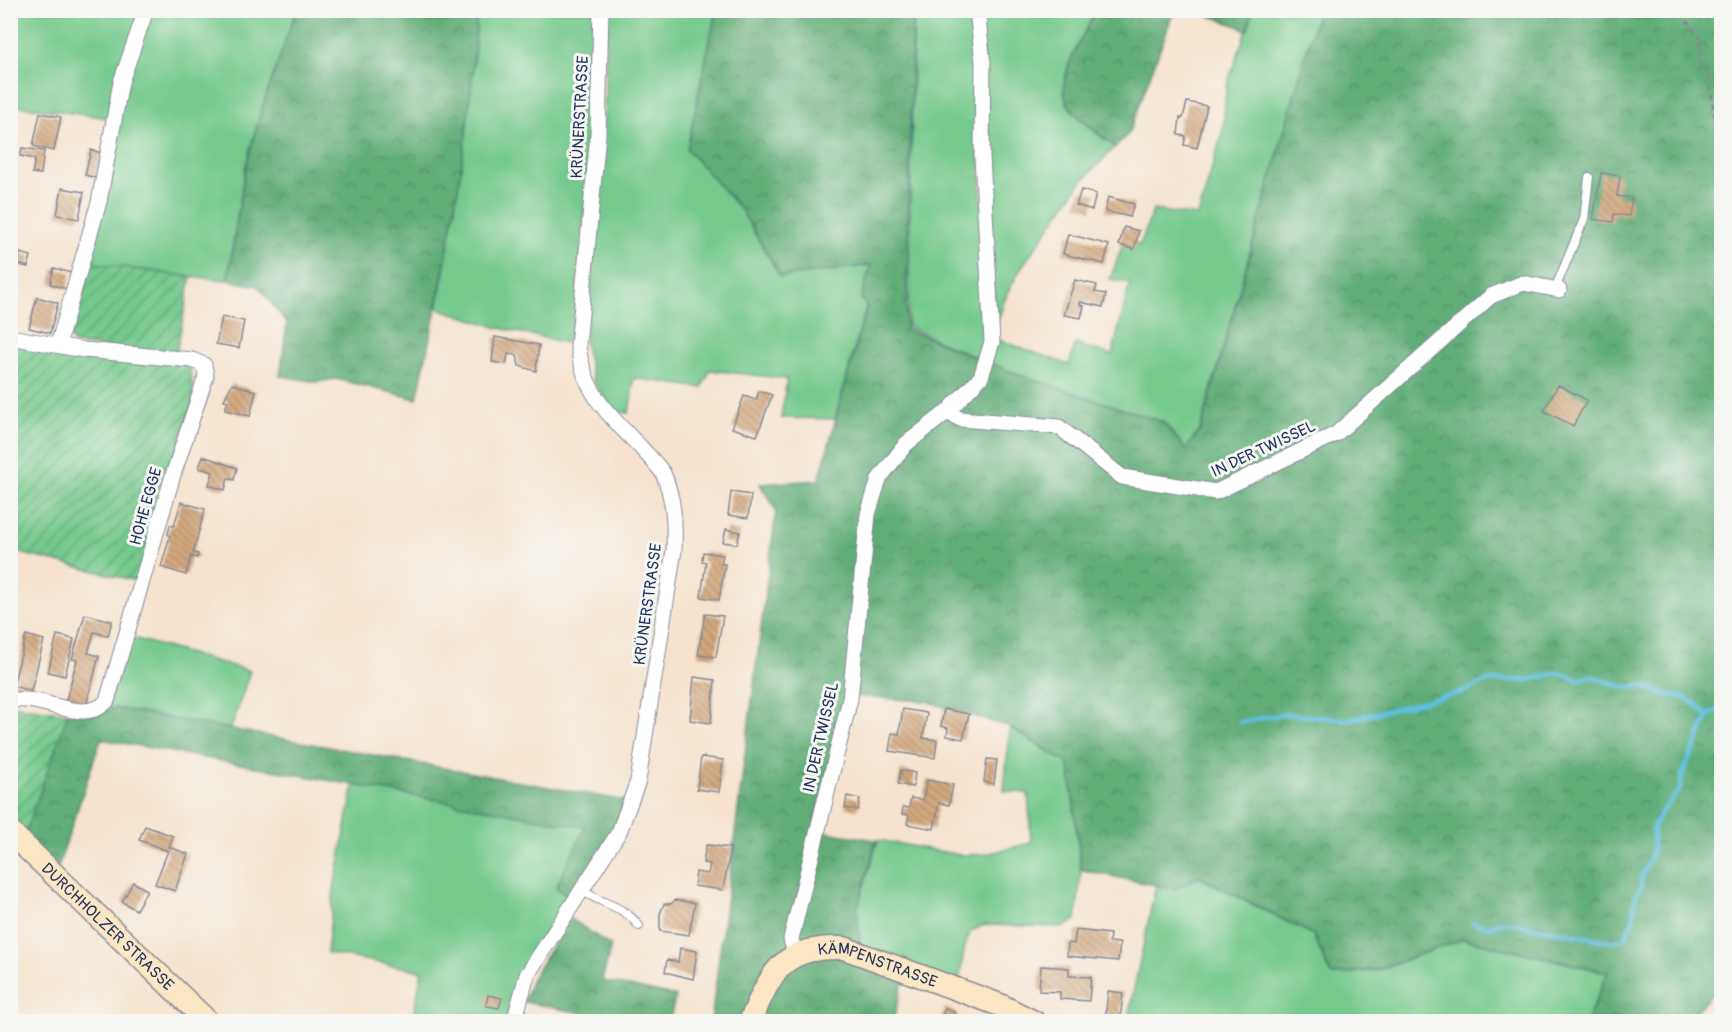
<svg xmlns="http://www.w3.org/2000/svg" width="1732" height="1032" viewBox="0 0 1732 1032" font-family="Pangolin,sans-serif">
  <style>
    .grass { fill: #75c98d; stroke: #487c76; stroke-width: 1.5 }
    .forest { fill: url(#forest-crowns); stroke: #3e6e6b; stroke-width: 1.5 }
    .garden { fill: url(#garden-furrows); stroke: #487c76; stroke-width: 1.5 }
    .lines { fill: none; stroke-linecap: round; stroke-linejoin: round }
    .stream { stroke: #60bfde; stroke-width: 4.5 }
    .building { fill: url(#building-back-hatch) }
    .lane-casing { stroke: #888996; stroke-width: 10 }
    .street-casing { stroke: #888996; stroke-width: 17 }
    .secondary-casing { stroke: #888996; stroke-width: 25 }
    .path { stroke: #888996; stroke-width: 3; stroke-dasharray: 4.5 4.5; stroke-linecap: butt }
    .lane { stroke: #fff; stroke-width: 8 }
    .street { stroke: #fff; stroke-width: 15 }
    .secondary { stroke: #fbe7c3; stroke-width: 22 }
    .labels { text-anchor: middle; stroke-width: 6; stroke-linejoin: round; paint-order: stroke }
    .street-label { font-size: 16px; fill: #1b2f5e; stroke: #f6f6f2 }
  </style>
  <defs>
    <pattern id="forest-crowns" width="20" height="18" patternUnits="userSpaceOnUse" patternTransform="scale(1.5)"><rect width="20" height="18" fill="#60ad78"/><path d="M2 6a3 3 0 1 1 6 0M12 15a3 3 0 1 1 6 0" fill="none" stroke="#4e8d66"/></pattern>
    <pattern id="garden-furrows" width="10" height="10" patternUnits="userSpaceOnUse" patternTransform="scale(1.5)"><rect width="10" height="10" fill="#75c98d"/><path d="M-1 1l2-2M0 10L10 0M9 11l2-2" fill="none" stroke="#5fa476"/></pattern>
    <pattern id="building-back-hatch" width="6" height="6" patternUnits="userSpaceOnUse" patternTransform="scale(1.5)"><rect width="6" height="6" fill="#d3a87d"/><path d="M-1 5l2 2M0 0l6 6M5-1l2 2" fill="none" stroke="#aa896a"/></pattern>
  </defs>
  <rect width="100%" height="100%" fill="#f6f6f2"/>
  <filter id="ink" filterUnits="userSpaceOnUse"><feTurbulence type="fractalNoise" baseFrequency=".0167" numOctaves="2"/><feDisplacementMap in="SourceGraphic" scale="12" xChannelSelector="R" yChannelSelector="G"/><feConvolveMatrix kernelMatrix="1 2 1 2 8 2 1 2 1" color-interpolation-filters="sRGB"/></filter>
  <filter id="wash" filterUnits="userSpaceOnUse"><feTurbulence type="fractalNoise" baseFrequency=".008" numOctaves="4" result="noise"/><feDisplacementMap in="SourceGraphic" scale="24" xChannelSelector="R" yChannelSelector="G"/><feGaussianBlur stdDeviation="1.35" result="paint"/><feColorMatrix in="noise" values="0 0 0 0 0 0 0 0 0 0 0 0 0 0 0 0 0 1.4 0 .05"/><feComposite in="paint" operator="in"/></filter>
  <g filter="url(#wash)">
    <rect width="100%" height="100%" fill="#f5e3cf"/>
    <path class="grass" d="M11 11H142L109 118 11 105Z
      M150 11H296L261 112 245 169 227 280 171 275 86 262 125 82Z
      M477 11H595L592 127 573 344 499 328 437 308C456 209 472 111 477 11Z
      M607 11H716L687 149 742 211 780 277 871 265 861 298 866 306 835 419 781 418 787 379 710 370 702 388 634 378 629 413 613 410 594 383 584 342 603 158Z
      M914 11H974L986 306 984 361 908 327Z
      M980 11H1096C1084 36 1059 69 1065 98 1069 114 1102 137 1115 147L1080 183 1021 268 1007 294 995 328Z
      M1253 11H1318L1200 430 1186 449 1163 422 1025 377 988 363 999 340 1069 365 1075 344 1112 355 1130 283 1110 279 1124 241 1140 245 1153 210 1198 216 1223 130 1226 88Z
      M130 637 250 671 231 729 115 708 102 712Z
      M1010 728 1069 764 1081 871 1076 920 1064 927 984 925 971 931 965 944 959 983 861 948 857 909 878 840 960 855 986 854 1031 843 1028 793 1004 791Z
      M354 785 586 827 556 888 569 897 532 953 520 977 508 1021H412L422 971 327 953 334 889Z
      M1199 877 1313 935 1331 976 1378 970 1463 939 1608 973 1587 1021 1127 1022 1156 885 1174 889Z"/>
    <path class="forest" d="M296 11H477C471 142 445 270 417 399L336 379 317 382 280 376 287 323 258 286 227 280C235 243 238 204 246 167 258 114 278 62 296 11Z
      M716 11H913L906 329 1025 377 1163 422 1186 449 1201 429 1318 11H1721V986L1685 1021H1587L1608 972 1464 939 1378 969 1331 975 1314 935 1199 876 1174 889 1082 870 1069 764 1010 727 926 701 848 696 813 830 877 840 857 909 861 960 905 975 893 1021H711L776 511 760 484 819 480 867 306 861 298 871 265 781 277 742 211 687 149Z
      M1096 11H1174L1129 133 1115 147C1099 133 1078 120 1067 102 1054 80 1086 31 1096 11Z
      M1197 11 1253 10V11L1248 30Z
      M115 708 626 801 615 829 569 896 556 888 585 827 101 739 58 867 24 836 68 713 92 715Z
      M570 918 611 946 602 981 676 996 669 1021 597 1016 524 1002 531 980Z"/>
    <path class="garden" d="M86 262 191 277 176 354 74 344 68 334Z
      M10 341 189 364 194 397 137 581 11 551Z
      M10 705 68 713 24 836 11 822Z"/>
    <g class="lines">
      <path class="stream" d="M1240 722 1286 714 1348 720 1463 692 1487 681 1528 680 1557 673 1579 680 1590 676 1627 688 1641 685 1664 694 1683 697 1697 705 1708 716
        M1473 923 1490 927 1498 923H1511L1614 942 1626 937 1633 919 1635 897 1641 887V877L1653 852V828L1659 815 1680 790 1681 778 1708 716 1722 707"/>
    </g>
    <g id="blocks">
      <path class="building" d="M1187 102 1207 106 1197 148 1184 145 1186 136 1178 135 1180 117 1183 118Z
        M40 113 61 117 54 151 33 146Z
        M22 148 44 151 41 174 32 173 35 159 20 156Z
        M91 150 102 153 96 178 85 175Z
        M1601 173 1620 176 1617 196 1632 198 1629 216 1614 214 1613 222 1593 219Z
        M62 188 84 192 79 219 57 215Z
        M1081 190 1096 194 1092 210 1076 205Z
        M1108 197 1134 204 1130 217 1105 211Z
        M1124 227 1139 231 1134 249 1119 245Z
        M1068 234 1109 245 1104 264 1063 254Z
        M20 253 31 256 28 267 17 264Z
        M54 268 71 273 67 289 50 284Z
        M1075 280 1097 285 1095 292 1106 294 1103 307 1080 302V305L1084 306 1081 318 1064 315Z
        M37 297 58 303 50 333 29 328Z
        M222 317 244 321 239 348 216 344Z
        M495 337 539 345 536 371 519 366 517 355 508 354 506 364 492 362Z
        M232 384 256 391 250 416 225 410 228 401 224 400Z
        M1558 385 1587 400 1573 426 1544 411Z
        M759 391 772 395 757 436 732 428 744 396 756 400Z
        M203 456 237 468 234 480 228 478 225 490 209 485 213 472 199 468Z
        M731 492 751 495 748 518 728 515Z
        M181 502 205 509 193 553 198 554 197 558 191 556 186 575 161 567 170 536 168 534 170 525 174 526Z
        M726 529 740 532 737 544 723 542Z
        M703 552 723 555 721 564H725L719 600 701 597 706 562 702 561Z
        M85 614 112 621 108 636 94 632 88 653 99 656 86 706 66 700 77 660 72 659Z
        M705 614 723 616 716 657 698 655Z
        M26 635 44 640 31 691 13 686Z
        M57 635 74 639 65 676 48 672Z
        M694 677 715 680 711 723 690 720Z
        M903 709 927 713 923 738 937 740 935 758 889 751 892 733 899 734Z
        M944 709 969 714 963 739 947 736 948 728 941 726Z
        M701 757 723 760 719 792 697 789Z
        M987 759 997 760 994 784 984 782Z
        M901 770 915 773 913 787 898 784Z
        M927 780 953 785 949 805 939 803 934 829 907 824 909 815 902 814 903 807 909 808 911 798 923 800Z
        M847 796 860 799 858 810 845 808Z
        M145 826 173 836 169 847 188 854 175 891 155 884 168 851 139 840Z
        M706 845 731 848 723 890 694 886 696 872 708 874 710 864 703 863Z
        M133 882 147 890 136 910 122 902Z
        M675 900 695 903 689 935 660 931V914L664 904H671Z
        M1076 930 1110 934 1109 942 1120 943 1118 961 1067 956 1068 943 1074 944Z
        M680 948 697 951 693 979 665 972 667 960 678 962Z
        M1041 966 1069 968V976L1091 977 1089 1001 1060 999V992L1039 991Z
        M1108 991 1123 993 1120 1022H1105Z
        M488 995 502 998 499 1008 486 1006Z
        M945 1008 956 1013 955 1016 969 1022H940Z"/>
    </g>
  </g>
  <g filter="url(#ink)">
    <use href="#blocks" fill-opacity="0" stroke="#888996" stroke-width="1.5"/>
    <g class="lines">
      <g class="lane-casing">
        <path id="lane" d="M1555 289 1584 219 1589 177
          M582 890C604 906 622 904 639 926"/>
      </g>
      <g class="street-casing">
        <path id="street" d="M10 337 84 350 192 360 204 365 206 376 173 475 107 701C83 727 42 693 10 701
          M58 345 99 202 121 82 146 10
          M947 412 960 419 1059 427 1122 477 1216 492 1336 434 1491 296 1523 283 1559 290
          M795 954 791 939 850 699 868 514 879 479 906 444 947 412 981 377 992 342 982 156 983 63 977 10
          M514 1022 527 975 619 832 638 781 674 550C675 523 674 498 663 473 627 426 586 409 578 346L598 134 601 10"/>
      </g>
      <g class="secondary-casing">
        <g id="secondary">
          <path id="s1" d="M10 832 208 1022"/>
          <path id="s2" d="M750 1022C772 970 783 946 844 948L1000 1005 1034 1022"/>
        </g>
      </g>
      <path class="path" d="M1673 10 1679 12 1700 37V65L1709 79 1715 119 1722 131"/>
      <use href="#lane" class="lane"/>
      <use href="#street" class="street"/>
      <use href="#secondary" class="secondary"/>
    </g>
  </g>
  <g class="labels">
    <g class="street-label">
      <text transform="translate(579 117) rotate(-87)" y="6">KRÜNERSTRASSE</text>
      <text transform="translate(1263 448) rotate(-25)" y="6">IN DER TWISSEL</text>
      <text transform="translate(145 506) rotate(-74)" y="6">HOHE EGGE</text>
      <text transform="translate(647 604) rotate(-82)" y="6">KRÜNERSTRASSE</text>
      <text transform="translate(820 737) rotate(-77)" y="6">IN DER TWISSEL</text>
      <text dy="6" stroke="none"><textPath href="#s1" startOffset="136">DURCHHOLZER STRASSE</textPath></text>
      <text dy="6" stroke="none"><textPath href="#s2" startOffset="168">KÄMPENSTRASSE</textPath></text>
    </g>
  </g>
  <rect width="1732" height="1032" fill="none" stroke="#f6f6f2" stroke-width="36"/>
</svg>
